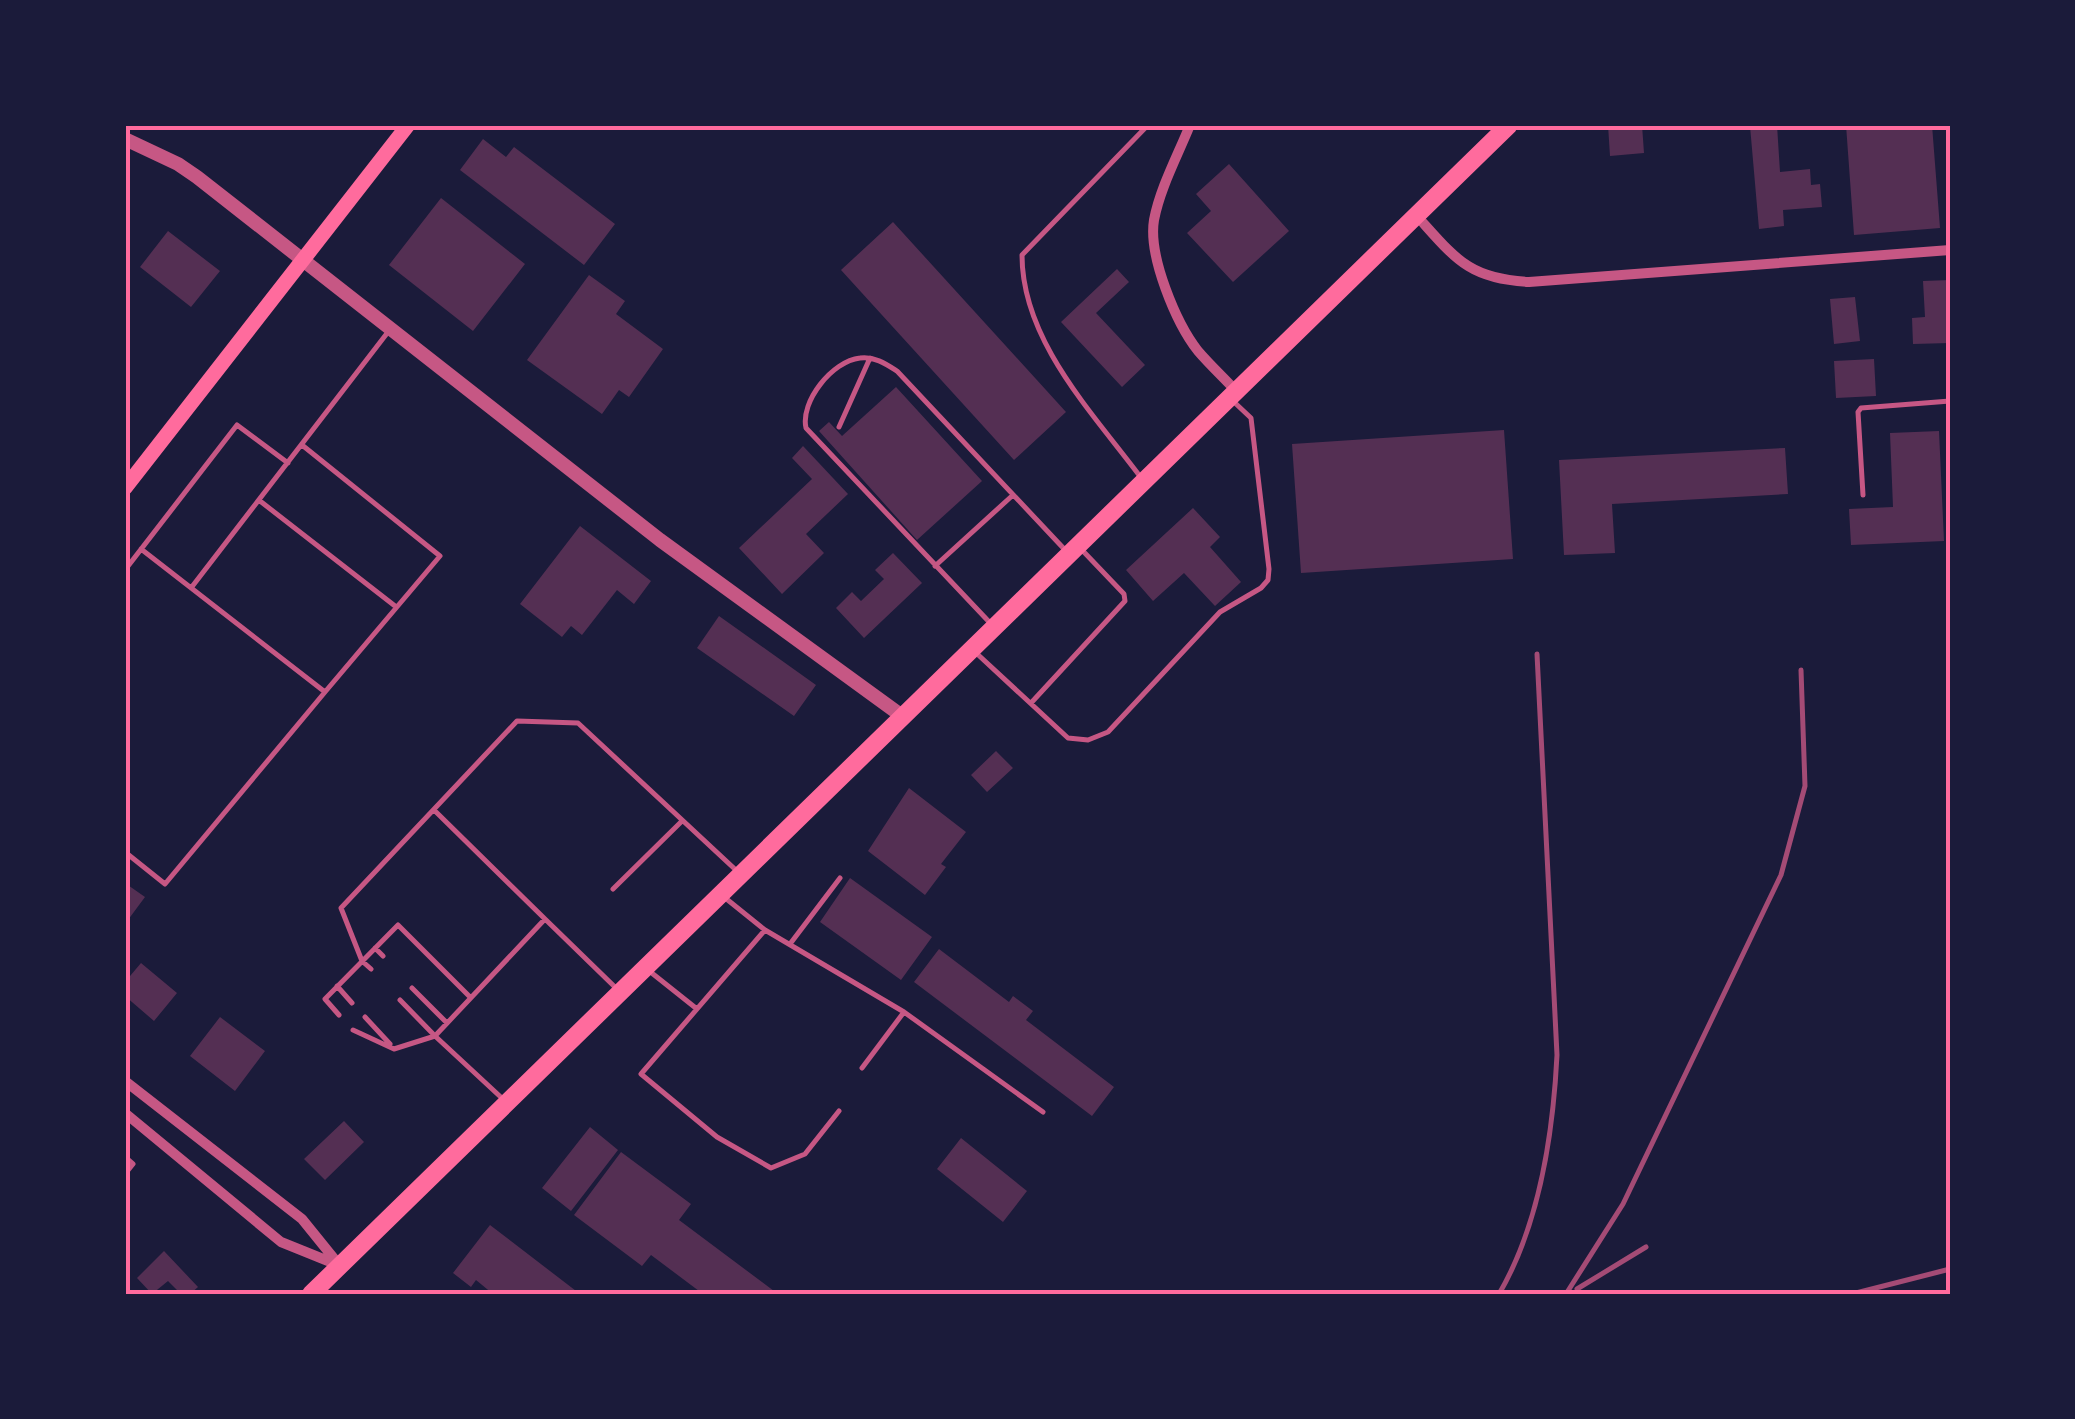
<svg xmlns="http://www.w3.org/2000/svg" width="2075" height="1419" viewBox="0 0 2075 1419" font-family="'Sofia Sans Condensed',sans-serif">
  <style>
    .building { fill: #542f53 }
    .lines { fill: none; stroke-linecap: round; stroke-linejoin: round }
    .service { stroke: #c65784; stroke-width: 5 }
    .minor { stroke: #c65784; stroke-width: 10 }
    .tertiary { stroke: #c65784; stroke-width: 14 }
    .secondary { stroke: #ff6b9d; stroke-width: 15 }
    .primary { stroke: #ff6b9d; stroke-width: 18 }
    .rail { stroke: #a44b75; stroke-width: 5 }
    .neatline { fill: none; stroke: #ff6b9d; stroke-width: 4 }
  </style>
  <rect width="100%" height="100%" fill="#1b1b3a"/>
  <path class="building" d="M1608 125H1642L1644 153 1610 156Z
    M1777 125 1780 172 1810 169 1811 185 1820 184 1822 207 1783 210 1784 226 1759 229 1750 126Z
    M1846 125H1932L1940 228 1854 235Z
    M483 139 506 157 514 147 615 224 584 265 460 170Z
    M1229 164 1289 231 1233 282 1187 233 1211 211 1196 194Z
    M441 198 525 264 473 331 389 265Z
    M893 222 1066 412 1014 460 841 270Z
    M168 231 220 271 191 307 140 267Z
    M1117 269 1129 282 1096 313 1145 365 1122 387 1061 322Z
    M589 275 625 301 616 314 663 349 629 397 619 390 602 414 527 360Z
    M1950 280V343L1913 344 1912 318 1925 317 1923 281Z
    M1855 297 1860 341 1834 344 1830 299Z
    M1874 359 1876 396 1836 398 1834 361Z
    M896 387 982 481 917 540 819 431 829 422 842 436Z
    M1504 430 1513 559 1301 573 1292 444Z
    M1939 431 1944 541 1851 545 1849 509 1893 507 1890 433Z
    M803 446 848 494 806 534 824 553 782 594 739 548 812 479 792 458Z
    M1785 448 1788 494 1612 504 1615 553 1564 555 1559 460Z
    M1193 508 1220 537 1210 547 1241 582 1215 606 1184 573 1153 601 1126 570Z
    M580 526 651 581 634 604 617 590 582 635 571 626 562 637 520 604Z
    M893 553 922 583 864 638 836 608 852 592 861 601 884 579 875 570Z
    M719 616 816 685 794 716 697 648Z
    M996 751 1013 768 987 792 971 775Z
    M909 788 966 832 941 864 946 867 925 895 868 851Z
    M850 878 932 937 901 980 820 922Z
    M125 883 145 897 125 924Z
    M939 949 1009 1002 1013 996 1033 1011 1026 1020 1114 1087 1092 1116 914 982Z
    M141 963 177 993 154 1021 125 996V982Z
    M220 1017 265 1051 235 1091 190 1056Z
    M344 1121 364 1142 325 1180 304 1159Z
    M590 1127 618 1150 571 1211 542 1188Z
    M961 1138 1027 1191 1003 1222 937 1169Z
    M621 1152 691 1204 679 1220 778 1294H703L651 1255 642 1266 574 1215Z
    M490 1225 580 1294H493L476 1280 471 1287 453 1273Z
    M164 1251 198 1287 190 1294H181L168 1281 152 1294 137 1278Z"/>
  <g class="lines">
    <path class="service" d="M839 427 870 358
      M302 445 440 556 325 692
      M1142 479C1093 413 1022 341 1022 255L1148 125
      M1863 495 1858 412 1861 408 1950 401
      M260 501 395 606
      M935 566 1013 495
      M125 570 237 425 288 463
      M191 588 388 332
      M993 626 806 428C800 402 832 361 860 358 874 356 886 364 897 371L1067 552
      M974 651 1068 738 1088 740 1108 732 1220 612 1261 588 1268 580 1269 569 1251 418 1234 402
      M1031 703 1125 601 1124 594 1082 550
      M434 810 545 919
      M125 852 165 884 325 692 141 549
      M613 889 682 821
      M724 897 765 930
      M790 944 840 878
      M375 948 383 956
      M371 969 362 961 341 908 517 721 578 723 738 872
      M648 970 697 1009
      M337 986 352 1003
      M412 988 447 1023
      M339 1015 325 999 398 925 470 997
      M365 1017 390 1044
      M353 1030 394 1049 435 1036 400 1000
      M862 1068 904 1012
      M505 1101 435 1036 545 919 619 991
      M839 1111 805 1154 771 1168 717 1137 641 1074 765 930 904 1012 1043 1112
      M125 1157 133 1164 125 1174"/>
    <path class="minor" d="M1190 125C1178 155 1160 188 1154 220 1148 256 1176 323 1198 351 1210 365 1224 378 1236 391
      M1416 215C1455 258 1468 279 1529 282L1950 250
      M125 1081 302 1219 340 1266
      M125 1113 281 1242 338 1265"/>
    <path class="tertiary" d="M125 139 178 164 197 177 660 540 902 716"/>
    <path class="secondary" d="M125 488 408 125"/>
    <path class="primary" d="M311 1294 1509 125"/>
    <path class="rail" d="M1577 1289 1646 1247
      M1499 1294C1540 1224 1553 1135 1557 1055L1537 654
      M1566 1294 1623 1204 1781 875 1805 786 1801 670
      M1852 1294 1950 1269"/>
  </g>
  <rect width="2075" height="1419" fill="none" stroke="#1b1b3a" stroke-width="255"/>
  <rect x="128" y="128" width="1820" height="1164" class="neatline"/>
</svg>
